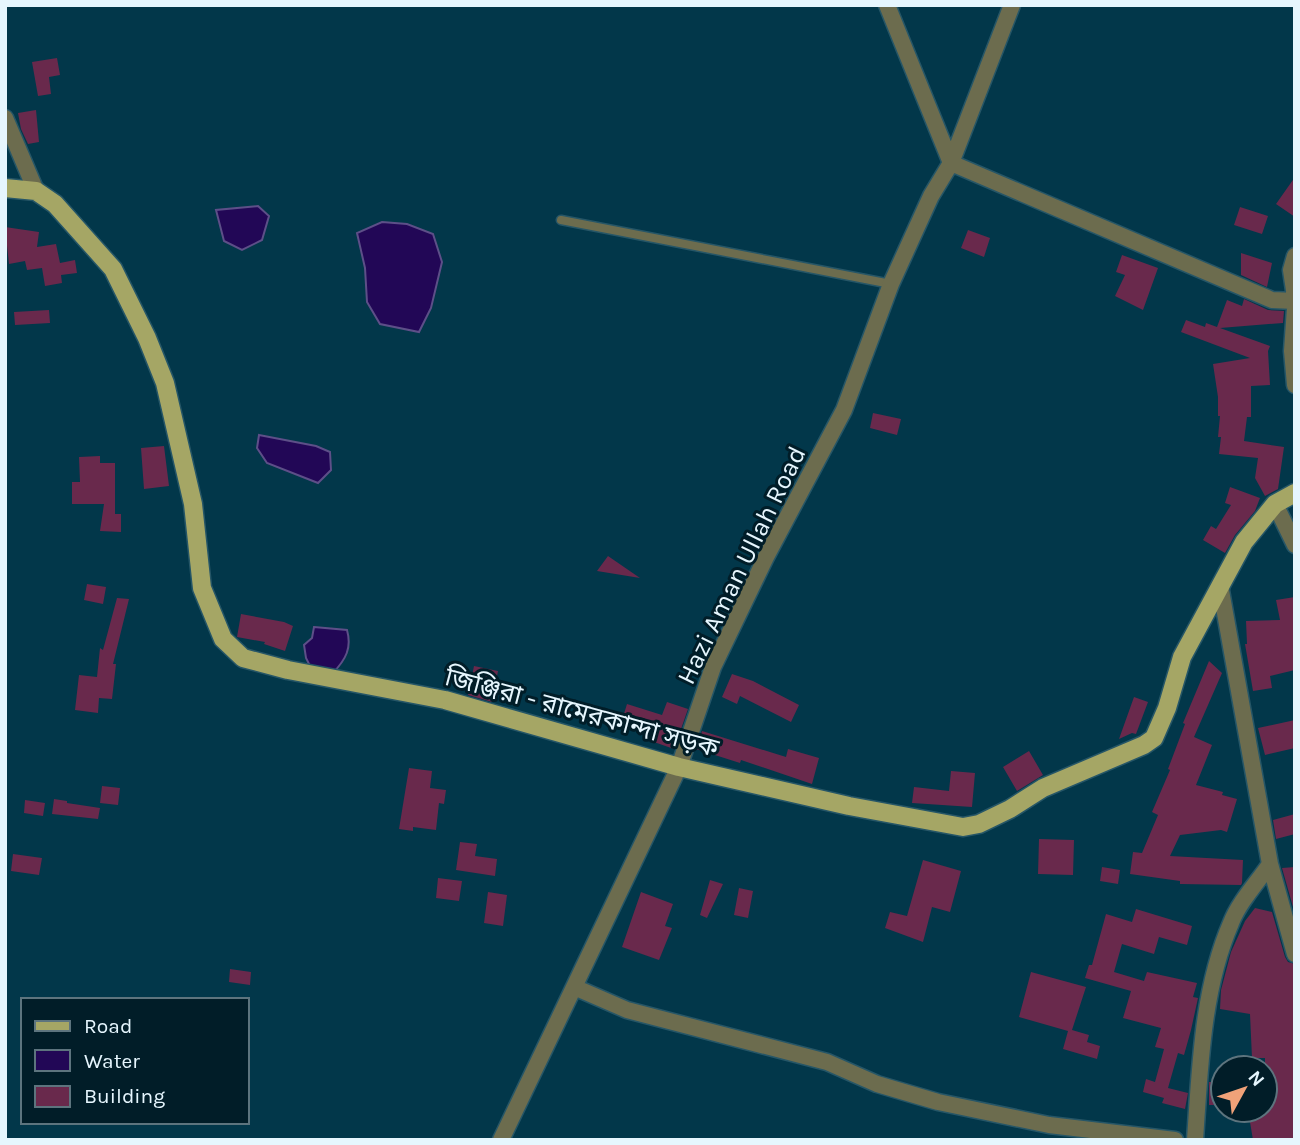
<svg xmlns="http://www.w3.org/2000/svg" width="1300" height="1145" viewBox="0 0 1300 1145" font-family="Karla,'Noto Sans Bengali',sans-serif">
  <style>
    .water { fill: #220756; stroke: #5d4f88; stroke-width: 2 }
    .building { fill: #69294c }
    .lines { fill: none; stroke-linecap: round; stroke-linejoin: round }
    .service-casing { stroke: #265667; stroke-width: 11 }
    .minor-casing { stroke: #265667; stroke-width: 19 }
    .primary-casing { stroke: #265667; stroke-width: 21 }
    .service { stroke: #6c6c4e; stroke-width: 8 }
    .minor { stroke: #6c6c4e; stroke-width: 16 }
    .primary { stroke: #a5a665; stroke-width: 18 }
    .labels { text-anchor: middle; stroke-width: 6; stroke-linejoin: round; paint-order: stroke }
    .street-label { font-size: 26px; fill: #e6f6fe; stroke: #011d28 }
  </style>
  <rect width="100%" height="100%" fill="#02374a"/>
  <path class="water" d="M258 206 269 216 262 240 242 250 224 241 216 210Z
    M382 222 407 224 433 234 442 262 431 308 419 332 380 324 367 302 365 268 357 233Z
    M259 435 316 446 330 452 331 470 318 483 267 463 257 448Z
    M314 627 347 630C352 648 346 659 333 673L312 670 306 658 304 645 312 638Z"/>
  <path class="building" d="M57 58 60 75 49 77 51 94 38 96 32 62Z
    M36 110 39 142 28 144 21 129 18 113Z
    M1295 177V217L1276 204Z
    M1240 207 1268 216 1262 234 1234 225Z
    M5 227 39 232 37 247 56 244 60 263 75 260 77 273 61 275 62 283 45 286 42 268 27 270 25 261 9 264Z
    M968 230 990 238 984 257 961 248Z
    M1241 253 1272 263 1267 287 1241 275Z
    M1122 255 1158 268 1143 310 1115 296 1125 275 1116 272Z
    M1244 299 1268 310 1284 311 1283 323 1220 328 1270 346 1268 351 1270 385 1251 386V417H1247L1244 441 1284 447 1278 489 1265 496 1255 478 1258 458 1219 454 1221 437H1218L1220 416H1218V397L1213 364 1250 358 1181 332 1186 320 1205 327 1206 323 1217 327 1227 300 1242 306Z
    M49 310 50 323 15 325 14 312Z
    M873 413 901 419 897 435 870 428Z
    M164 446 169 486 144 489 141 448Z
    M100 456V463H115V514H121V532L100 531 104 504H72V482H80L79 457Z
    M1230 487 1260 498 1255 511 1235 535 1225 553 1203 540 1211 526 1216 529 1231 505 1225 503Z
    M608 556 640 578 597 571Z
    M87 584 106 587 103 604 84 600Z
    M1295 597V670L1270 676 1272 688 1253 691 1245 644H1247L1246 621 1280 620 1276 600Z
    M117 598 129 599 113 664H116L112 699 99 698 98 713 75 710 79 675 97 677 100 648 103 650Z
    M241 614 284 622 293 626 285 651 264 644 265 642 237 637Z
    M1209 661 1222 673 1194 737 1212 745 1196 785 1223 792 1222 795 1237 799 1227 832 1221 830 1180 835 1170 856 1243 860 1242 883 1241 885 1180 884V881L1130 874 1133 852 1142 853 1158 815 1152 812 1170 770 1168 769 1185 724 1183 723Z
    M474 666 498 671 492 702 468 695Z
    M732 674 753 681 799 705 791 722 740 696 737 704 722 697Z
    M1134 697 1148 702 1136 734 1132 733 1119 739Z
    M667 702 688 709 674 749 654 742 658 728 623 717 627 704 662 715Z
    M1295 720V748L1265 755 1258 728Z
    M702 731 786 757 788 749 819 758 812 784 741 760 740 763 696 749Z
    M1029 751 1043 775 1017 791 1003 767Z
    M409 768 432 771 430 788 446 790 444 804 439 803 436 830 413 827V831L399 829Z
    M951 771 975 773 972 807 912 803 914 787 949 791Z
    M102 786 120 788 118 805 100 803Z
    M54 799 67 801V803L100 808 98 819 52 814Z
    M25 800 45 803 43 816 24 813Z
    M1295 814V834L1276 839 1273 820Z
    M1039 839 1074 840 1073 875 1038 874Z
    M460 842 477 844 475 856 497 859 495 876 456 870Z
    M13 854 42 858 39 875 11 871Z
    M923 860 961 871 950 912 932 907 923 942 885 928 890 912 907 916Z
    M1102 867 1120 870 1118 884 1100 881Z
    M1295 867V914L1282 868Z
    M438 878 462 881 459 901 436 898Z
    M710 880 723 884 707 918 700 915Z
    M739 888 753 891 748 918 734 915Z
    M488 892 507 895 503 926 484 923Z
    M641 892 673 904 665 926 672 928 659 960 622 947Z
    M1255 908 1272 912 1285 957 1288 962 1295 964 1293 1140H1253L1248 1110H1265V1058H1252L1250 1014 1220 1009 1221 990 1231 952 1245 921Z
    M1136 909 1192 926 1187 945 1159 937 1154 954 1122 944 1114 972 1144 981 1147 972 1197 983 1193 997 1198 998 1191 1030 1184 1055 1178 1053 1168 1088 1188 1093 1185 1109 1162 1103 1164 1098 1143 1092 1146 1079 1155 1082 1164 1049 1155 1047 1161 1028 1123 1018 1131 991 1085 978 1089 965H1092L1106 914 1132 922Z
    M230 969 251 972 250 985 229 982Z
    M1031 972 1086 987 1072 1030 1089 1035 1087 1042 1100 1046 1097 1059 1063 1049 1068 1031 1019 1017Z
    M1209 1082H1223V1105H1209Z"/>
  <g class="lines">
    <g class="service-casing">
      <path id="service" d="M561 220 891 284"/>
    </g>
    <g class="minor-casing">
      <path id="minor" d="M887 5 951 163 1272 300 1295 301
        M5 118 36 191
        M1295 256 1291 270 1295 297
        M1295 308 1292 351 1295 385
        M1275 504 1295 545
        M1220 585 1270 864 1295 954
        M574 987 627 1010 827 1062 877 1084 938 1102 1049 1125 1175 1140
        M501 1140 679 767 713 667 766 557 844 410 891 284 931 196 951 163 1012 5
        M1195 1140C1200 1068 1202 990 1231 923 1239 902 1257 883 1270 864"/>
    </g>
    <g class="primary-casing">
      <path id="primary" d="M5 188 36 191 55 204 113 269 147 338 165 383 193 504 202 588 223 639 243 658 288 670 445 700 679 767 849 806 963 827 979 824 1010 809 1043 788 1144 745 1154 738 1167 708 1182 657 1244 542 1275 504 1295 493"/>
    </g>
    <use href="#service" class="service"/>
    <use href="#minor" class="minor"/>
    <use href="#primary" class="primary"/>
  </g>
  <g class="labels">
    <g class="street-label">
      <text transform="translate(741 565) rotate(-64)" y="9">Hazi Aman Ullah Road</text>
      <text transform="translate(582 712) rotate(15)" y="9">জিঞ্জিরা - রামেরকান্দা সড়ক</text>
    </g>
  </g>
  <rect width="1300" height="1145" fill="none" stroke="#e6f6fe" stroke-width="14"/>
  <rect x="21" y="998" width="228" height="126" fill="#011d28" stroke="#5d747e" stroke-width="2"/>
  <rect x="35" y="1021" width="35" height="10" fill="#a5a665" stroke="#5d747e" stroke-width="2"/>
  <text x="84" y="1033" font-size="21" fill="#e6f6fe">Road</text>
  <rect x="35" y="1050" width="35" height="21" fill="#220756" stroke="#5d747e" stroke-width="2"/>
  <text x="84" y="1068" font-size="21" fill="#e6f6fe">Water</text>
  <rect x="35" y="1086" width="35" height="21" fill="#69294c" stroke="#5d747e" stroke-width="2"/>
  <text x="84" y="1103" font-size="21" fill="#e6f6fe">Building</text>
  <g transform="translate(1244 1089) rotate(50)"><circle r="33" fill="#011d28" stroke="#5d747e" stroke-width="2"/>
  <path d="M0-5L12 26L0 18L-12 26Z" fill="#f0a279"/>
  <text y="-10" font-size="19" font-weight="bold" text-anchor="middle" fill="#e6f6fe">N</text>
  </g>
</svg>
